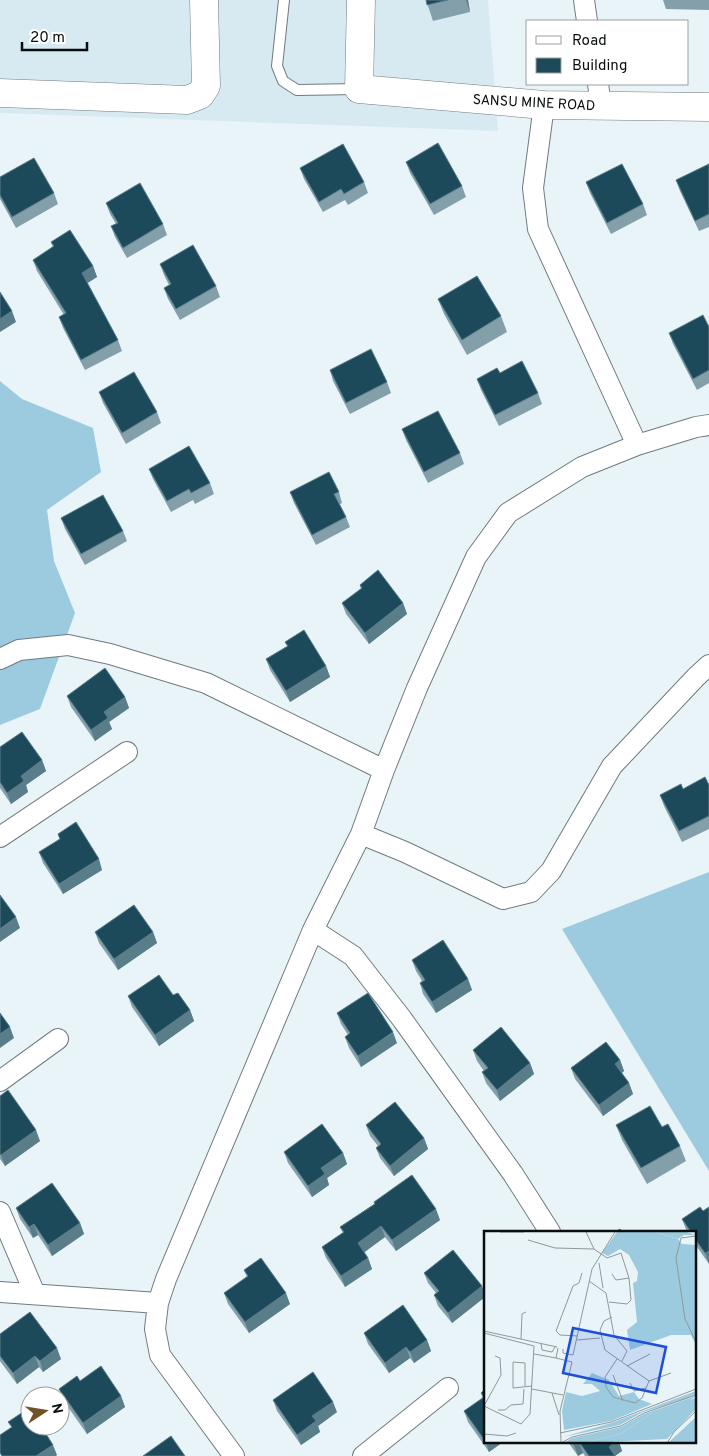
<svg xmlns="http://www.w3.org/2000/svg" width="709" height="1456" viewBox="0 0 709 1456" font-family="Overpass,sans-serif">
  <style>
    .built { fill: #d7eaf2 }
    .forest { fill: #9ccbdf }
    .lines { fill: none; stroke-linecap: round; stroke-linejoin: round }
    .lane-casing { stroke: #717b7f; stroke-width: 12 }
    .street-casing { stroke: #717b7f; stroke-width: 22 }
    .secondary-casing { stroke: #717b7f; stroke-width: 29 }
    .lane { stroke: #fff; stroke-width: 10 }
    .street { stroke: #fff; stroke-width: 20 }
    .secondary { stroke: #fff; stroke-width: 28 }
    .wall { fill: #839faa }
    .shaded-wall { fill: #5a7d8a }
    .building { fill: #1d4a5b; stroke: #5a7d8a }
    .labels { text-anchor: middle; stroke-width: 5; stroke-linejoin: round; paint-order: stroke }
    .street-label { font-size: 14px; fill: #090d0e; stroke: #fff }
    .inset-road { fill: none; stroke: #8f989b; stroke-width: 1 }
    .view { fill: #1d4ed8; fill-opacity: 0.15; stroke: #1d4ed8; stroke-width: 2.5 }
    .inset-edge { fill: none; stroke: #090d0e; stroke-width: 2.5 }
  </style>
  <rect width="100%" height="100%" fill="#e9f4f9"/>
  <path class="built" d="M0 0H488L498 131 0 113Z"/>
  <path class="forest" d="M0 381 22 399 93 428 101 472 47 510 54 561 75 613 40 709 0 725Z
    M709 872V1171L562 929Z"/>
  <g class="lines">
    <g class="lane-casing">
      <path id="lane" d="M284 0 277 66 283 81 297 90 359 89"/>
    </g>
    <g class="street-casing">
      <path id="street" d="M584 0 587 21
        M598 84 601 105
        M544 105 533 188 538 229 637 445
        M0 659 19 650 68 645 110 654 206 683 384 770
        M361 834 405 852 503 899 531 892 551 871 612 766 696 677 709 665
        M0 837 127 752
        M313 930 353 956 402 1019 513 1174 550 1232
        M0 1081 58 1039
        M0 1212 35 1294
        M0 1292 158 1303
        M234 1456 160 1355 155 1329 158 1303 166 1279 313 930 361 834 384 770 417 688 476 557 508 513 582 467 637 445 696 427 709 425
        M363 1456 448 1388"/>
    </g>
    <g class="secondary-casing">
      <path id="secondary" d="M361 0 359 89 544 105 709 107
        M0 93 187 100 200 95 206 86 204 0"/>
    </g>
    <use href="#lane" class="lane"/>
    <use href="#street" class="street"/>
    <use href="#secondary" class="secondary"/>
  </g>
  <path class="wall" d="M426 0H468L470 12 433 21Z
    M663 0H709V10L666 9Z
    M406 162 462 186 466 197 434 215 410 173Z
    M709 164V227L699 231 680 191 676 180Z
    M300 168 364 182 368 193 348 205 345 200 323 212 304 179Z
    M0 177 54 193 58 204 16 228 0 199Z
    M586 182 643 204 647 215 611 234 590 193Z
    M106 203 163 224 167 235 127 258 115 237 111 226 116 224 110 214Z
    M51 242 93 266 97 277 87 283 118 340 122 351 85 370 63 328 59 317 64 315 37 271 33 260 53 247Z
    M160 264 216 286 220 297 180 320 168 299 164 288 169 285 164 275Z
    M438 299 501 316 507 332 467 355 444 314Z
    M709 327V383L697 390 673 344 669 333Z
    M330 370 387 382 391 393 350 414 333 381Z
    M500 373 538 393 542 404 499 426 481 390 477 379Z
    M99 392 157 412 161 423 126 444 103 403Z
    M402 429 460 453 464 464 428 483 406 440Z
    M149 469 210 483 214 494 195 504 193 500 171 512 153 479Z
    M290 492H339L342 503 340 504 346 517 350 527 316 545 294 503Z
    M61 518 123 531 127 541 85 565 65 529Z
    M360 585 403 603 407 614 369 644 346 614 342 603 361 589Z
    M285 642 326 666 330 677 290 702 270 670 266 659 287 646Z
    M67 696 125 697 129 708 109 722 112 729 95 741 71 707Z
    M0 747 42 760 46 771 26 785 28 792 11 804 0 788Z
    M709 785V829L682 842 664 806 660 795 683 789Z
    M58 834 102 870 63 894 43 863 39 852 60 839Z
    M95 932H153L157 943 118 970 99 943Z
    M412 960 468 979 472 990 436 1013 423 994 420 983 422 981 416 971Z
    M173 995 190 1010 194 1021 159 1046 132 1007 128 996Z
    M337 1013 397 1043 361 1067 349 1048 345 1037 348 1035 341 1024Z
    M473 1050 530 1063 534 1074 500 1101 486 1083 482 1072 484 1071 477 1061Z
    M620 1060 624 1071 622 1073 629 1083 633 1094 603 1116 575 1079 571 1068Z
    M0 1096 40 1141 5 1166 0 1159Z
    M366 1125 424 1138 428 1149 394 1176 380 1158 376 1148 378 1146 370 1136Z
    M616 1125 662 1127 680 1146 686 1161 647 1184 622 1140Z
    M284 1152 343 1153 347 1164 327 1178 329 1185 312 1197 288 1163Z
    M374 1202 440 1220 396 1251 385 1237 364 1252 368 1258 372 1269 345 1287 326 1258 322 1247 343 1233 340 1227 374 1204Z
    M709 1207V1264L695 1244V1232H687L682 1219 703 1211Z
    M16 1208 80 1223 84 1234 52 1256 38 1235 33 1238 20 1219Z
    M244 1270 290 1304 249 1333 228 1304 224 1293 247 1277Z
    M424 1273 482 1286 485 1297 452 1323 438 1306 434 1295 436 1293 428 1283Z
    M364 1333 427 1340 431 1351 414 1363 410 1358 389 1373 368 1344Z
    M0 1334 61 1359 43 1372 39 1367 17 1384 0 1361Z
    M80 1381 121 1396 125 1407 87 1434 63 1400 59 1389Z
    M485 1389V1442H503L489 1452 468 1422 464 1411 483 1398 481 1393Z
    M273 1400 337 1412 318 1426 320 1432 301 1445 277 1411Z
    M568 1442H619L622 1451 615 1456H585L583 1453 578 1456Z"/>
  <path class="shaded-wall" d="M466 0H468L470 12Z
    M93 266 97 277 86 284 82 273Z
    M12 311 16 322 0 332V319Z
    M403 603 407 614 369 644 365 633Z
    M326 666 330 677 290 702 286 691Z
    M125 697 129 708 109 722 112 729 95 741 91 730 104 712Z
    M42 760 46 771 26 785 28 792 11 804 7 793 21 776Z
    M99 859 102 870 63 894 59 884Z
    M16 917 20 928 0 942V929Z
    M153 932 157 943 118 970 114 959Z
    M468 979 472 990 436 1013 432 1002Z
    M190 1010 194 1021 159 1046 155 1035Z
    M10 1027 14 1038 0 1048V1034Z
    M393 1032 397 1043 361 1067 358 1056Z
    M620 1060 624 1071 619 1075 615 1064Z
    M530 1063 534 1074 500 1101 497 1090Z
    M629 1083 633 1094 603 1116 599 1105Z
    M36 1130 40 1141 5 1166 1 1155Z
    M424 1138 428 1149 394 1176 390 1166Z
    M343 1153 347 1164 327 1178 329 1185 312 1197 308 1186 321 1168Z
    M436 1209 440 1220 396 1251 392 1240Z
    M80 1223 84 1234 52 1256 48 1245Z
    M34 1224 38 1235 33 1238 29 1227Z
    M381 1226 385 1237 362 1254 358 1243Z
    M709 1251V1264L705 1253Z
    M368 1258 372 1269 345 1287 341 1276Z
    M482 1286 485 1297 452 1323 448 1313Z
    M286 1293 290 1304 249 1333 245 1322Z
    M427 1340 431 1351 414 1363 410 1352Z
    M406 1347 410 1358 389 1373 385 1363Z
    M57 1348 61 1359 43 1372 40 1361Z
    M35 1356 39 1367 17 1384 13 1373Z
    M121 1396 125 1407 87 1434 83 1423Z
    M333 1402 337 1412 318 1426 320 1432 301 1445 297 1435 312 1416Z
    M486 1442H503L489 1452Z
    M578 1442H579L583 1453 578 1456 574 1445Z
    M615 1442H619L622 1451 615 1456 609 1447Z
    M53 1445 57 1455 56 1456H36Z"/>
  <path class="building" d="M426 0H448L427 5Z
    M438 143 462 186 430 204 406 162Z
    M343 144 364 182 344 194 341 189 319 202 300 168Z
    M34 158 54 193 12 217 0 195V177Z
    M622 164 643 204 607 223 586 182Z
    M709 164V214L695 221 676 180Z
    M140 183 163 224 123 248 111 226 118 223 106 203Z
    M70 230 93 266 82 273 118 340 81 360 59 317 66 313 33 260 54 246 51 242Z
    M193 245 216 286 176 309 164 288 171 284 160 264Z
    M477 276 501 316 462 340 438 299Z
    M0 292 12 311 0 319Z
    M703 315 709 327V370L693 379 669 333Z
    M371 349 387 382 346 403 330 370Z
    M522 361 538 393 495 415 477 379 497 368 500 373Z
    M134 372 157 412 122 433 99 392Z
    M438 411 460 453 424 472 402 429Z
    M189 446 210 483 191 493 189 489 167 501 149 469Z
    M329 472 339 492 334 494 346 517 312 535 290 492Z
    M103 495 123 531 81 554 61 518Z
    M378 570 403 603 365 633 342 603 362 588 360 585Z
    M304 630 326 666 286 691 266 659 288 646 285 642Z
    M105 668 125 697 104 712 108 718 91 730 67 696Z
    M22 732 42 760 21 776 24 781 7 793 0 782V747Z
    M705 777 709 785V816L679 831 660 795 681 784 683 789Z
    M76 822 99 859 59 884 39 852 60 839 58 834Z
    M0 895 16 917 0 929Z
    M134 905 153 932 114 959 95 932Z
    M443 940 468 979 432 1002 420 983 425 980 412 960Z
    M159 975 173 995 178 993 190 1010 155 1035 128 996Z
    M368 993 393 1032 358 1056 345 1037 350 1033 337 1013Z
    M0 1013 10 1027 0 1034Z
    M501 1027 530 1063 497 1090 482 1072 488 1068 473 1050Z
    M606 1042 620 1060 615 1064 629 1083 599 1105 571 1068Z
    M8 1090 36 1130 1 1155 0 1154V1096Z
    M395 1102 424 1138 390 1166 376 1148 381 1144 366 1125Z
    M650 1106 662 1127 668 1124 680 1146 641 1168 616 1125Z
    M322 1124 343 1153 321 1168 325 1174 308 1186 284 1152Z
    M412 1175 436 1209 392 1240 381 1226 358 1243 368 1258 341 1276 322 1247 344 1232 340 1227 375 1204 374 1202Z
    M52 1183 80 1223 48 1245 34 1224 29 1227 16 1208Z
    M700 1207 703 1211 709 1207V1251L705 1253 695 1239V1232H691L682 1219Z
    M620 1229 622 1232H615Z
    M453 1250 482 1286 448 1313 434 1295 439 1291 424 1273Z
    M261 1258 286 1293 245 1322 224 1293 248 1276 244 1270Z
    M403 1305 427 1340 410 1352 406 1347 385 1363 364 1333Z
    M30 1312 57 1348 40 1361 35 1356 13 1373 0 1356V1334Z
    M101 1366 121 1396 83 1423 59 1389 77 1376 80 1381Z
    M313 1372 333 1402 312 1416 316 1421 297 1435 273 1400Z
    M485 1389V1441L464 1411 484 1397 481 1393Z
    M29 1408 30 1409V1426H41L53 1445 36 1456H2L0 1453V1435L12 1427 8 1422Z
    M171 1436 185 1456H143Z
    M572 1442H578L574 1445Z
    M579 1442H615L609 1447 615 1456H589Z"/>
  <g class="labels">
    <g class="street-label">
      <text transform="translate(534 102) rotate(3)" y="5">SANSU MINE ROAD</text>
    </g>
  </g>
  <g transform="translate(484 1231)">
    <rect width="212" height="212" fill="#e9f4f9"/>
    <path d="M171 1H202L212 4H200L194 8ZM212 160V163L202 168 159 181 136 194 79 206 127 192ZM212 165 202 173 166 183 138 202 101 212H80L88 207 137 196 160 183Z" fill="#9dcbde"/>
    <path d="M133 1H171L194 8 198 13 212 14V114L207 104H187L146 119 143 99 153 91 149 52 153 50 154 41 145 24 136 18 124 25 118 22ZM108 142 125 149 135 165 150 161 155 168 168 173 127 190 80 199 78 180 82 161 98 165 116 160 108 153H99ZM212 167V178L183 208 101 212 138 202 166 183ZM212 186V212H184L185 211Z" fill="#9ccbdf"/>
    <path class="inset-road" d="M16 1H40M102 1 110 18 123 27 137 22 145 47M212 5 197 7 192 27 201 88 212 111M44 9 71 17 110 18M115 32 119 57M105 50 122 62 130 104 143 120 138 130M125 71 143 73 147 69 145 47 132 49 128 43M128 86 120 90 116 99 121 119 165 150 187 142M0 100 73 116M0 102 50 115 46 183 37 193 0 175 17 144 16 127 11 125M94 105 76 104 72 100 89 55 95 52 98 42M37 108 38 83 42 81M93 109 116 107M57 112 58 119 68 121 71 116M74 117 72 127 88 131 76 180 77 212M79 118V122L89 124 108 38 131 1M50 123 72 127M133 128 121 146 122 156 129 166 151 172 158 167 165 150M143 135 166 123M129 144 139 170M146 152 150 160 162 157M41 155V132L29 131V157L48 155M48 158 79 164M68 162 75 184M14 179H21L27 174 39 173 40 158M76 202 127 191 212 158M0 203 23 205 32 202M77 212 88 206 137 195 160 182 212 164M183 212 190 201 212 180"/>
    <path class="view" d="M89 97 182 116 172 162 79 142Z"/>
    <rect width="212" height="212" class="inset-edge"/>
  </g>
  <rect x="526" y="20" width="162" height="65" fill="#ffffff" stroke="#9d9e9f"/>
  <rect x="536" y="36" width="25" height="8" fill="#ffffff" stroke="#9d9e9f"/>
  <text x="572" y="45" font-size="15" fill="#090d0e">Road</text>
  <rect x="536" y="58" width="25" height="15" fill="#1d4a5b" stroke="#9d9e9f"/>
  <text x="572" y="70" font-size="15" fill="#090d0e">Building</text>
  <g transform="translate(45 1411) rotate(78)"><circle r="24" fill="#ffffff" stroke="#9d9e9f"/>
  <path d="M0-4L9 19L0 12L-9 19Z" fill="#6f5226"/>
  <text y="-8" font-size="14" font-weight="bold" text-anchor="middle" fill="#090d0e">N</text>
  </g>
  <path d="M22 42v8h65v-8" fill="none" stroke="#090d0e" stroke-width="2.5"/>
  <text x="30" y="42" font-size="15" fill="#090d0e" stroke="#ffffff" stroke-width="4" paint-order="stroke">20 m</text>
</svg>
